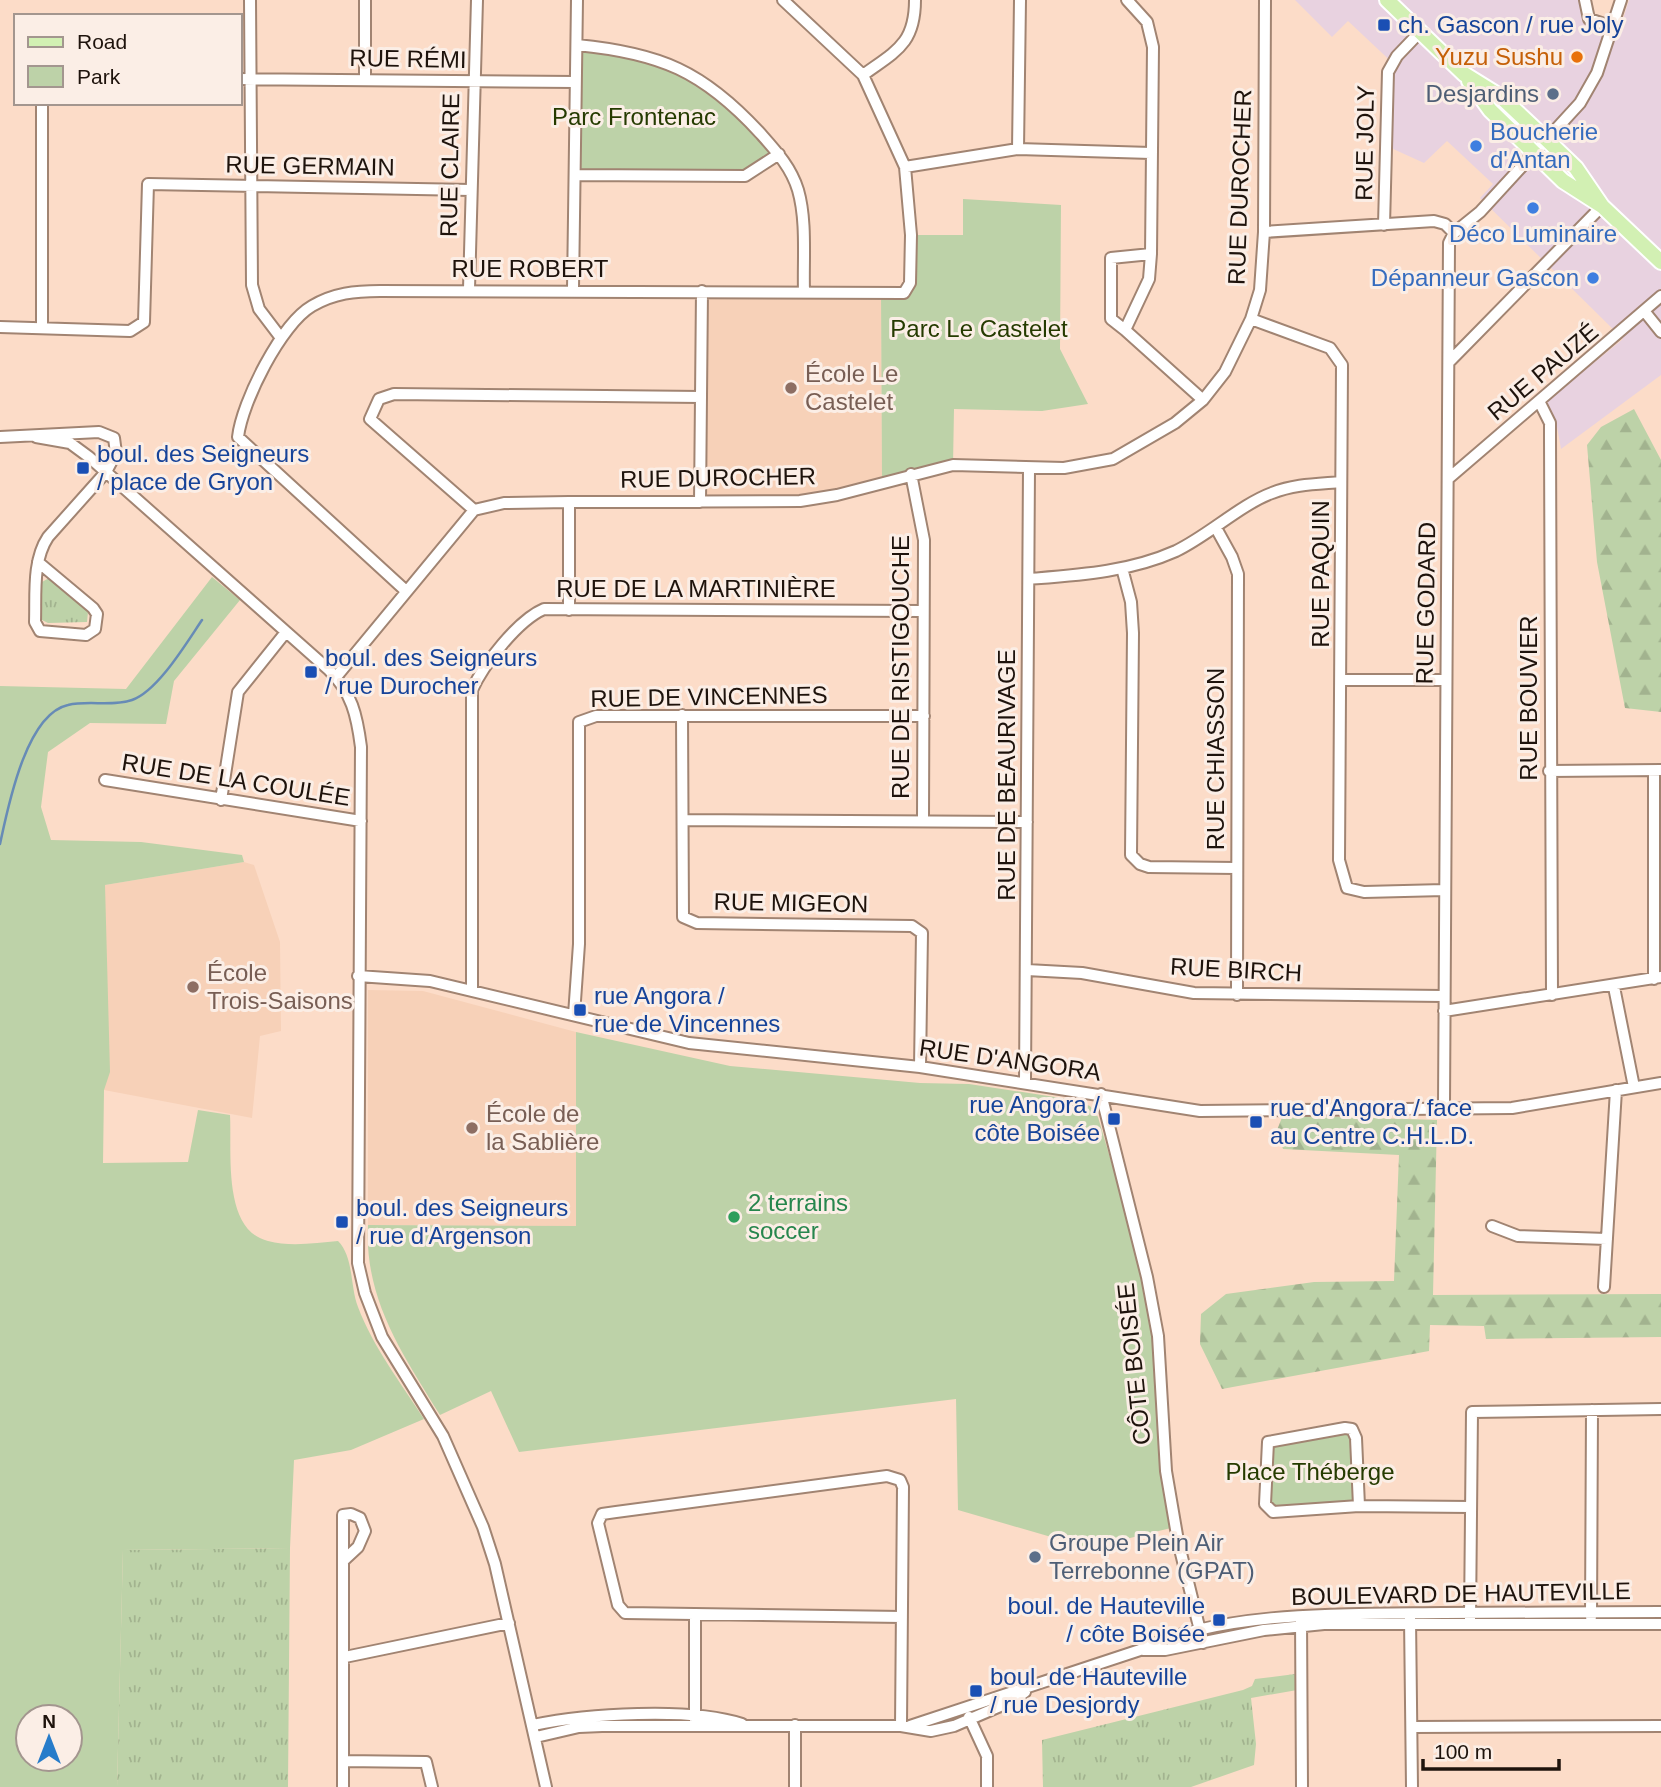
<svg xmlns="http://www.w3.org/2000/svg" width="1661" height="1787" viewBox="0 0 1661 1787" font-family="Arial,sans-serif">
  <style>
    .commercial { fill: #e8d2e0 }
    .built { fill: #f7d1b8 }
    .grass { fill: url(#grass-tufts) }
    .forest { fill: url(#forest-firs) }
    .park { fill: #bdd2a8; fill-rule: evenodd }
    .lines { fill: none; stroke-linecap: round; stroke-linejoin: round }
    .stream { stroke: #678bb6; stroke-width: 2.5 }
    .minor-casing { stroke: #a18472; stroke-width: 14 }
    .major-casing { stroke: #fff; stroke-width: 18 }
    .minor { stroke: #fff; stroke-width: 10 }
    .major { stroke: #d2f0b3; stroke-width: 14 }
    .transit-dot { fill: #1a4fb4; stroke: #fbeee6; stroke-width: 2.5 }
    .food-dot { fill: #e8710a; stroke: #fbeee6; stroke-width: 2.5 }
    .service-dot { fill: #5c6f8a; stroke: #fbeee6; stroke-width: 2.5 }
    .shop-dot { fill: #3f7fe0; stroke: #fbeee6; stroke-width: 2.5 }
    .education-dot { fill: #8d6e63; stroke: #fbeee6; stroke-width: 2.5 }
    .leisure-dot { fill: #2e9e5b; stroke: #fbeee6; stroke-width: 2.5 }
    .labels { text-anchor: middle; stroke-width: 6; stroke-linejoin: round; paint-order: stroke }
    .transit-label { font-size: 24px; fill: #164399; stroke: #fbeee6; text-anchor: start }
    .food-label { font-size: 24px; fill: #c56008; stroke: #fbeee6; text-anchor: end }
    .street-label { font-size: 24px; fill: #1e130c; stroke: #fbeee6 }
    .service-label { font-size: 24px; fill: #4e5e75; stroke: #fbeee6; text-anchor: end }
    .park-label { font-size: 24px; fill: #253b00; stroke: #fbeee6 }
    .shop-label { font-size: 24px; fill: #366cbe; stroke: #fbeee6; text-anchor: start }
    .education-label { font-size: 24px; fill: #785e54; stroke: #fbeee6; text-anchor: start }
    .leisure-label { font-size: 24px; fill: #27864d; stroke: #fbeee6; text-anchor: start }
  </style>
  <defs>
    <pattern id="grass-tufts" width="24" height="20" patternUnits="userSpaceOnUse" patternTransform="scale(1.75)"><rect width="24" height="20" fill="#bdd2a8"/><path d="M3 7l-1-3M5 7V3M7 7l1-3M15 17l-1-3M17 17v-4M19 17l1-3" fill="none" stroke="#a2b38f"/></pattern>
    <pattern id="forest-firs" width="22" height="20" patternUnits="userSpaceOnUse" patternTransform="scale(1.75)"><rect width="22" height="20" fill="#bdd2a8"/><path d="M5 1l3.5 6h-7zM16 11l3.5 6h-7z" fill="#a2b38f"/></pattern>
  </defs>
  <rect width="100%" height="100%" fill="#fcdcc8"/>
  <path class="commercial" d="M1295 0H1581L1585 22 1618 35 1629 0H1661V375L1561 449 1556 421 1547 401 1623 339 1480 198 1493 184 1447 141 1424 163 1391 148V77L1398 68 1348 21 1332 37Z"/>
  <path class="built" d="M702 291 881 293 882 482 837 495 700 502Z
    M244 862 254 865 280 942 281 1031 260 1036 252 1118 104 1090 105 885Z
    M368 990 423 991 576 1032V1227L368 1225Z"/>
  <path class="grass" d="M49 578 88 612 87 622 48 623 42 620V582Z
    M290 1548 288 1787H117L123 1550Z
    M1303 1673V1689L1251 1698 1256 1744 1254 1765 1191 1787H1043L1042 1740 1243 1690 1252 1686 1255 1679Z"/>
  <path class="forest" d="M1634 409 1661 460V712L1625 708 1597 562 1587 445 1601 427Z
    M1283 1115 1437 1120 1433 1295 1661 1294V1337L1486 1339 1484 1326 1430 1325 1429 1351 1222 1389 1200 1344 1201 1314 1226 1294 1314 1282 1394 1281 1399 1155 1283 1149 1277 1130Z"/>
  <path class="park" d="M577 45C624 56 674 64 714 93 736 110 756 134 776 154L745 176 576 175Z
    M963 199 1061 205 1060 349 1088 404 1042 411 954 409 953 465 882 482 881 293H904L911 235H963Z
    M212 577 240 600 174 681 166 724 90 723 48 752 41 807 51 840 141 842 242 855 244 862 105 885 110 1072 104 1090 103 1163 188 1162 198 1110 230 1115C232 1152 222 1230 268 1241 290 1247 316 1243 338 1241 354 1257 350 1287 358 1307 373 1347 401 1383 424 1419L351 1450 294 1460 290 1548 123 1550 117 1787H0V686L126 689ZM28 1717H70V1759H28Z
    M576 1032 730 1066 920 1083 969 1084 1068 1099 1090 1106 1098 1117 1139 1256 1154 1334 1171 1528 1089 1548 958 1510 956 1399 519 1452 491 1391 440 1415C403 1355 364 1299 368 1225L576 1226Z
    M1352 1429 1359 1506 1267 1509 1266 1447Z"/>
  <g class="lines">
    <path class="stream" d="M0 844C8 807 26 714 68 705 89 700 112 707 132 700 158 691 187 642 202 620"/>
    <g class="minor-casing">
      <path id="minor" d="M250 0 252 285 259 309 281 338
        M1127 0 1147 22 1153 47 1151 254 1149 279 1125 330 1203 400
        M1585 0 1589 19 1613 27
        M577 45C660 53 703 71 760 133 776 151 791 167 798 190 807 221 803 260 804 292
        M863 75C896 51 915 44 915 0
        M240 79 575 82
        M365 79V0
        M42 103V328
        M1018 149 1020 0
        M905 167 1018 149 1151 153
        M576 175 745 176 779 154
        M1384 225 1388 72 1397 56 1420 32
        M1264 232 1434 221 1445 224 1454 233
        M469 289 477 0
        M573 289 577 0
        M1645 312 1661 332
        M1251 319 1330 348 1342 365 1339 860 1347 888 1364 892 1444 890
        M0 327 130 331 144 322 148 184 471 190
        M1125 330 1111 319V258L1151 254
        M1449 362 1602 206
        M1540 403 1550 423V437L1552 995
        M0 437 99 432 114 438 116 453 106 472 48 537C32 561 36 595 35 622L40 631 86 635 95 629 97 614 93 608 38 562
        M36 437 70 443 89 457 328 669C352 692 357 716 361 747L358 1263 365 1293 382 1337 443 1436 483 1527 495 1564 546 1787
        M911 474 924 540 923 820
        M1449 478 1661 296
        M569 502V610
        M700 502 702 291
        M474 510 370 419 379 399 394 394 701 397
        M1216 528 1232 557 1238 574 1237 995
        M1122 568 1131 602 1133 633 1131 855 1140 864 1149 867 1236 868
        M1029 579C1079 575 1129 572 1176 551 1209 535 1240 505 1272 493 1294 484 1318 484 1341 482
        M406 591 238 437C242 402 281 324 312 306 334 293 355 291 380 291L904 293 910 283 911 235 905 167 863 75 783 0
        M336 677 474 510 504 503 569 502 800 501 837 495 953 465 1064 468 1113 459 1175 423 1203 400 1225 372 1251 319 1260 290 1264 232 1265 0
        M1342 680H1445
        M682 715 683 917 697 923 912 926 922 933 920 1067
        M1549 771 1661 770
        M1654 771V979
        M105 780 361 821
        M221 800 238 692 286 632
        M683 820 1027 822
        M1027 970 1082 973 1194 993 1443 996
        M358 976 430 981 689 1043 920 1067 1200 1111 1512 1108 1661 1083
        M1614 987 1634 1087
        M472 991V690C483 665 518 620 544 609L923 611
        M1444 1011 1661 977
        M574 1015 579 944V722L596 716H924
        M1025 1081 1029 469
        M1101 1094 1147 1277 1158 1336 1166 1471 1178 1541 1203 1643
        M1444 1106 1449 243 1454 233 1480 212 1580 103 1597 73 1621 0
        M1492 1226 1518 1236 1607 1239
        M1604 1287 1616 1090
        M1359 1506 1356 1438 1352 1429 1345 1428 1268 1442 1265 1504 1273 1512 1359 1506 1471 1507
        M1591 1617 1592 1410
        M1301 1618 1302 1787
        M1410 1618 1412 1787
        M1470 1619 1472 1412 1661 1409
        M1143 1650H1165L1264 1630 1324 1624H1661
        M345 1657 509 1623
        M969 1717 987 1756V1787
        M695 1721V1615
        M533 1725C586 1714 690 1707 742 1724
        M901 1726 903 1487 900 1480 887 1476 616 1512 602 1514 598 1523 618 1605 625 1613 902 1617
        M910 1726 1140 1650C1221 1610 1354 1614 1443 1613 1516 1613 1588 1612 1661 1612
        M1412 1727 1661 1726
        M536 1737 579 1727 602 1726H901L931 1731 954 1726 1012 1701 1025 1692
        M343 1761 426 1762 432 1787
        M343 1787V1515L351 1514 360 1518 365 1531 358 1547 344 1560
        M795 1787V1725"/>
    </g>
    <g class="major-casing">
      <path id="major" d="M1387 0 1464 74 1501 97 1547 140 1576 168 1602 206
        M1469 81 1490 110 1563 181 1602 206 1661 262"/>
    </g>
    <use href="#minor" class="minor"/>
    <use href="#major" class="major"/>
  </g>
  <g class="transit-dot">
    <rect x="1377" y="18" width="14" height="14" rx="3.5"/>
    <rect x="76" y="461" width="14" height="14" rx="3.5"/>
    <rect x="304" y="665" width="14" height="14" rx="3.5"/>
    <rect x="573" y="1003" width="14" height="14" rx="3.5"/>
    <rect x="1107" y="1112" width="14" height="14" rx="3.5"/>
    <rect x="1249" y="1115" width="14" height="14" rx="3.5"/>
    <rect x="335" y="1215" width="14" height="14" rx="3.5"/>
    <rect x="1212" y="1613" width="14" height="14" rx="3.5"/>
    <rect x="969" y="1684" width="14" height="14" rx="3.5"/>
  </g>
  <circle class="food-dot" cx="1577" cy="57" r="7"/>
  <g class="service-dot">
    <circle cx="1553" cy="94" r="7"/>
    <circle cx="1035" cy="1557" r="7"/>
  </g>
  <g class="shop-dot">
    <circle cx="1476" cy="146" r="7"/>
    <circle cx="1533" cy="208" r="7"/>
    <circle cx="1593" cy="278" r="7"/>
  </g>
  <g class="education-dot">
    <circle cx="791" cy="388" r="7"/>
    <circle cx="193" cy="987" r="7"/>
    <circle cx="472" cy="1128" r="7"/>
  </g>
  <circle class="leisure-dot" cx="734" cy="1217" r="7"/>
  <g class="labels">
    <g class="transit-label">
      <text x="1398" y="33">ch. Gascon / rue Joly</text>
      <text x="97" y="462">boul. des Seigneurs<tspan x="97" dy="28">/ place de Gryon</tspan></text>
      <text x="325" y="666">boul. des Seigneurs<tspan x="325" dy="28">/ rue Durocher</tspan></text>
      <text x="594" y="1004">rue Angora /<tspan x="594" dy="28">rue de Vincennes</tspan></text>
      <text x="1100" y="1113" text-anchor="end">rue Angora /<tspan x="1100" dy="28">côte Boisée</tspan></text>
      <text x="1270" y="1116">rue d'Angora / face<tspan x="1270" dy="28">au Centre C.H.L.D.</tspan></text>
      <text x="356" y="1216">boul. des Seigneurs<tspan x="356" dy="28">/ rue d'Argenson</tspan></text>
      <text x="1205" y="1614" text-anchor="end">boul. de Hauteville<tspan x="1205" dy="28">/ côte Boisée</tspan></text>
      <text x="990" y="1685">boul. de Hauteville<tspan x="990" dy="28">/ rue Desjordy</tspan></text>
    </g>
    <g class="food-label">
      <text x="1563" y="65">Yuzu Sushu</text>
    </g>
    <g class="street-label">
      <text transform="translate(408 59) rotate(1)" y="8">RUE RÉMI</text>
      <text transform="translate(1365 143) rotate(-89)" y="8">RUE JOLY</text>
      <text transform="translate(450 165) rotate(-89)" y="8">RUE CLAIRE</text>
      <text transform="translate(310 166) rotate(1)" y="8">RUE GERMAIN</text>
      <text transform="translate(1240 187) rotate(-88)" y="8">RUE DUROCHER</text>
      <text x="530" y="277">RUE ROBERT</text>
      <text transform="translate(1543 372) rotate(-40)" y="8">RUE PAUZÉ</text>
      <text transform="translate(718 478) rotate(-1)" y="8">RUE DUROCHER</text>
      <text transform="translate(1321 574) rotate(-90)" y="8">RUE PAQUIN</text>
      <text x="696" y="597">RUE DE LA MARTINIÈRE</text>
      <text transform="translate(1426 603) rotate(-89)" y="8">RUE GODARD</text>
      <text transform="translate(901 667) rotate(-90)" y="8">RUE DE RISTIGOUCHE</text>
      <text transform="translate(709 697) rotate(-1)" y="8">RUE DE VINCENNES</text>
      <text transform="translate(1529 698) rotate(-90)" y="8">RUE BOUVIER</text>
      <text transform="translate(1216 759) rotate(-90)" y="8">RUE CHIASSON</text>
      <text transform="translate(1007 775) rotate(-90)" y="8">RUE DE BEAURIVAGE</text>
      <text transform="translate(236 780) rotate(9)" y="8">RUE DE LA COULÉE</text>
      <text transform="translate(791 903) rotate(1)" y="8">RUE MIGEON</text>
      <text transform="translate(1236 970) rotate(3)" y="8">RUE BIRCH</text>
      <text transform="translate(1010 1060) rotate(8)" y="8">RUE D'ANGORA</text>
      <text transform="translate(1134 1364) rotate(-96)" y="8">CÔTE BOISÉE</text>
      <text transform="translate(1461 1594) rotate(-1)" y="8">BOULEVARD DE HAUTEVILLE</text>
    </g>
    <g class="service-label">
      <text x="1539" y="102">Desjardins</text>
      <text x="1049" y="1551" text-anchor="start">Groupe Plein Air<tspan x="1049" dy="28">Terrebonne (GPAT)</tspan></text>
    </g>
    <g class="park-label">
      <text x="634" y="125">Parc Frontenac</text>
      <text x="979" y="337">Parc Le Castelet</text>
      <text x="1310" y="1480">Place Théberge</text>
    </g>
    <g class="shop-label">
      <text x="1490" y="140">Boucherie<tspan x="1490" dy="28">d'Antan</tspan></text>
      <text x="1533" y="242" text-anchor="middle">Déco Luminaire</text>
      <text x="1579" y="286" text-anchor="end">Dépanneur Gascon</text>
    </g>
    <g class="education-label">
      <text x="805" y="382">École Le<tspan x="805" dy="28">Castelet</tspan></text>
      <text x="207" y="981">École<tspan x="207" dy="28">Trois-Saisons</tspan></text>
      <text x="486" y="1122">École de<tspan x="486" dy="28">la Sablière</tspan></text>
    </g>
    <g class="leisure-label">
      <text x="748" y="1211">2 terrains<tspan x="748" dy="28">soccer</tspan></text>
    </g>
  </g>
  <rect x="14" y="14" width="228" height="91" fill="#fbeee6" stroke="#a3968f" stroke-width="2"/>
  <rect x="28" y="37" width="35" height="10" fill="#d2f0b3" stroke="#a3968f" stroke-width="2"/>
  <text x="77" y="49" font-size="21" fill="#1e130c">Road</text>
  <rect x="28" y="66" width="35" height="21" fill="#bdd2a8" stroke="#a3968f" stroke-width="2"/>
  <text x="77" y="84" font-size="21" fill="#1e130c">Park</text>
  <g transform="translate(49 1738)"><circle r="33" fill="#fbeee6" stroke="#a3968f" stroke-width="2"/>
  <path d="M0-5L12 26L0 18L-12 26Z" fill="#277cca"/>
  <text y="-10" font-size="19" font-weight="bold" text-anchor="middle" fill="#1e130c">N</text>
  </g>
  <path d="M1423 1759v10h136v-10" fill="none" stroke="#1e130c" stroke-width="3.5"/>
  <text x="1434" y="1759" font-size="21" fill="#1e130c" stroke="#fbeee6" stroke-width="5" paint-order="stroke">100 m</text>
</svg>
